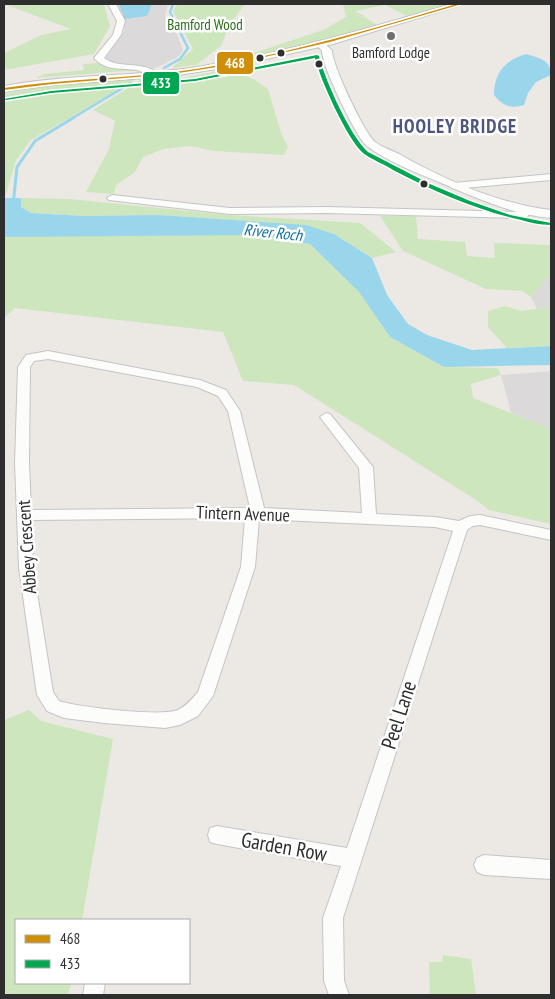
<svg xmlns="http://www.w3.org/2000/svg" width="555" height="999" viewBox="0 0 555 999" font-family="'PT Sans Narrow',sans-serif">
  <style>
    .industrial { fill: #dcd9db }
    .green { fill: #cee6be }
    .water { fill: #99d6ec }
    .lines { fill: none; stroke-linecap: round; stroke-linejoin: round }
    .stream-far1 { stroke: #99d6ec; stroke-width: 2.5 }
    .stream { stroke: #99d6ec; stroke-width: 3 }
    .minor-casing { stroke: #c5c4c5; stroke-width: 2 }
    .tertiary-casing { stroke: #c5c4c5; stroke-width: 2 }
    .secondary-casing { stroke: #c5c4c5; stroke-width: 2 }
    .minor { fill: #fcfcfb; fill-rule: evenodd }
    .tertiary { fill: #fcfcfb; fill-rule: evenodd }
    .secondary { fill: #fcfcfb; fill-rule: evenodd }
    .bus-1-casing { stroke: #fff; stroke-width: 3 }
    .bus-2-casing { stroke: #fff; stroke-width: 3 }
    .bus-1 { fill: #cf8e09; fill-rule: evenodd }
    .bus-2 { fill: #00a651; fill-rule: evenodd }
    .poi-dot { fill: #706f6e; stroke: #fff; stroke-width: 2 }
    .bus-dot { fill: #2e2e2e; stroke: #fff; stroke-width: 2 }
    .labels { text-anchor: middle; stroke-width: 5; stroke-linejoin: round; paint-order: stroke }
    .far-park-label { font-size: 15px; fill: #2c6e1b; stroke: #fff }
    .far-poi-label { font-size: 15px; fill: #2e2e2e; stroke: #fff }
    .far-water-label { font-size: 16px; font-style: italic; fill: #0d6fa3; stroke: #fff }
    .street-label { font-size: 18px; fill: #2e2e2e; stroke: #fff }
    .far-district-label { font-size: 19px; font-weight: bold; letter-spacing: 1px; fill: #4d5680; stroke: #fff }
    .near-street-label { font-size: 21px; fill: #2e2e2e; stroke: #fff }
    .line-badge { stroke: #fff; stroke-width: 2 }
    .badge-label { font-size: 14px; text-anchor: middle; font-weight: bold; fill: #fff }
  </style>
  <rect width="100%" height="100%" fill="#ece8e4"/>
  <path class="industrial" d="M117 4H168L165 16 169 22H172L183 50 178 57 153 69 110 61 105 58 125 30Z
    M551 273V307L537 309 531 297Z
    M551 371V429L511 413 501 375Z"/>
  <path class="green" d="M4 4H104L110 26 94 54 4 70V53L41 35 71 29Z
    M177 4H245L229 26 221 46 196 65 172 68 193 49 173 11Z
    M343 4H448L407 16 385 5 356 11 377 25 298 47 239 58 323 30 346 17Z
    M98 63 138 70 35 78 44 74 84 70 83 64Z
    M229 69 255 80 268 89 281 133 288 147 284 155 214 151 190 146 163 149 143 157 135 172 116 185 114 194 86 192 109 149 115 121 93 110 142 79 182 78Z
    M142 76 31 140 16 160 4 201V94L42 87Z
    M21 198 69 199 228 215 360 223 396 252 372 258 334 234 244 221 159 215 84 216 31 213 21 207Z
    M380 216H416L418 239 465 242 467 256 495 258 494 243 551 245V273L531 297 522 291 486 289 403 251Z
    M34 235H260L310 244 359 292 390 337 444 367 498 368 501 375 471 384 473 398 551 429V524L489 510 476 500 294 385 243 381 223 332 15 308 4 318V237Z
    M505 306 521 311 551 307V346L507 348 488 327V311Z
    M29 710 41 721 113 739 82 920H16V983H71L68 995H4V720Z
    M443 955 471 959 476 995H430L429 962H442Z"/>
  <path class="water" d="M119 4H152L147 16 125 19Z
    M526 54C538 58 551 59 551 75L536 82 528 93 524 105C510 109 503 106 494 95 494 73 505 60 526 54Z
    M4 198H21V207L31 213 84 216 159 215 306 225 334 234 372 258 387 295 408 324 427 335 472 350 551 346V365L444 367 390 337 359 292 310 244 260 235 4 237Z"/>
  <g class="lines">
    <path class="stream-far1" d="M164 68 180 59 188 48 170 12 173 4
      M71 119 131 83"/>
    <path class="stream" d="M13 205 17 167 35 141 73 118"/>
    <g class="minor-casing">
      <path id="minor" d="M551 174V180L454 189 449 186 454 183Z
        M112 195 230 208 327 207 521 212 526 208 531 211 527 217 524 218 327 213 230 214 109 200 107 198Z
        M48 351 200 380 226 390 240 411 264 508 362 513 359 468 320 417 326 413 330 414 373 467 376 514 435 517 459 521 470 516 480 515 551 530V540L480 525 473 526 467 530 343 918 344 981 349 995H329L324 981 323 918 341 866 217 844 210 842 208 835 210 828 217 826 347 848 453 531 435 527 259 519 255 567 213 696 198 716 180 725 165 728 104 723 64 718 47 711 37 695 19 568 15 463 18 367 26 355ZM48 359 197 387 218 396 228 411 250 508 31 510 29 463 30 367 34 361ZM245 518 241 567 198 692C192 699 186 706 178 710 162 717 77 707 59 701L53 692 33 568 31 520Z
        M484 855 551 860V879L484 875 477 872 474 865 477 858Z
        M85 983H105L103 995H83Z"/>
    </g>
    <g class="tertiary-casing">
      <path id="tertiary" d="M108 4H116L125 21 121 35 104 58C118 69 141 61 156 72V76C149 77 144 72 137 70 122 68 105 71 94 58L113 35 117 21Z
        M322 42 332 50C332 65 364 132 375 142 382 147 391 150 399 154 445 180 499 204 551 210V218C511 214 476 198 439 182 415 172 388 162 367 146 356 137 322 66 322 51L317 45Z"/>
    </g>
    <g class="secondary-casing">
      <path id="secondary" d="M451 4H464L333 44 230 67 172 76 52 85 4 92V86C68 74 133 77 197 67 283 53 367 29 451 4Z"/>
    </g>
    <use href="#minor" class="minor"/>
    <use href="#tertiary" class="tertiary"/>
    <use href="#secondary" class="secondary"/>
    <g class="bus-1-casing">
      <path id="bus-1" d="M457 4H462L330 42 230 65 172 74 52 84 4 90V88C68 78 132 79 196 69 285 55 371 29 457 4Z"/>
    </g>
    <g class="bus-2-casing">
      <path id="bus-2" d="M317 55 319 56C324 78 351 138 368 152L430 184 470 201 510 215 551 223V225C540 225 528 222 517 219 474 209 433 191 393 170 384 164 372 160 363 153 347 139 320 79 315 58L195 81 51 93 6 100 4 99 51 91 195 79Z"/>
    </g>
    <use href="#bus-1" class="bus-1"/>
    <use href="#bus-2" class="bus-2"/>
  </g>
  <circle class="poi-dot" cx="391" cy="36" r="5"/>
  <g class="bus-dot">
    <circle cx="281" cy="53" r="4.5"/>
    <circle cx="260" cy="58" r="4.5"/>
    <circle cx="319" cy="64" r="4.5"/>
    <circle cx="103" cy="79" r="4.5"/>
    <circle cx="424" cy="184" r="4.5"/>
  </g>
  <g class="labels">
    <g class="far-park-label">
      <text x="205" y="30">Bamford Wood</text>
    </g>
    <g class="far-poi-label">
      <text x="391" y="58">Bamford Lodge</text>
    </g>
    <g class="far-water-label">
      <text transform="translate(273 232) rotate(6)" y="6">River Roch</text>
    </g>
    <g class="street-label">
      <text transform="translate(243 514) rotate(2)" y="6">Tintern Avenue</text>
      <text transform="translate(27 547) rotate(-94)" y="6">Abbey Crescent</text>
    </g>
    <g class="far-district-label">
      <text x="455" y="133">HOOLEY BRIDGE</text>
    </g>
    <g class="near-street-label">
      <text transform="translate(399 715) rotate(-72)" y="7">Peel Lane</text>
      <text transform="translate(284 847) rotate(10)" y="7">Garden Row</text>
    </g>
  </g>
  <g class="line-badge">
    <rect x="216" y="51" width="38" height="24" rx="5" fill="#cf8e09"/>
    <rect x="142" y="71" width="38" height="24" rx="5" fill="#00a651"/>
  </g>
  <g class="badge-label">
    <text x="235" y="68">468</text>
    <text x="161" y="88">433</text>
  </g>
  <rect width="555" height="999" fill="none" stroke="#2e2e2e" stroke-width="10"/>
  <rect x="15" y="919" width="175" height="65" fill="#ffffff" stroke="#ababab"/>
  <rect x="25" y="935" width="25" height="8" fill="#cf8e09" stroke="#ababab"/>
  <text x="60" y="944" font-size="15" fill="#2e2e2e">468</text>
  <rect x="25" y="960" width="25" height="8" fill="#00a651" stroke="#ababab"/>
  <text x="60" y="969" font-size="15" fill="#2e2e2e">433</text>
</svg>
